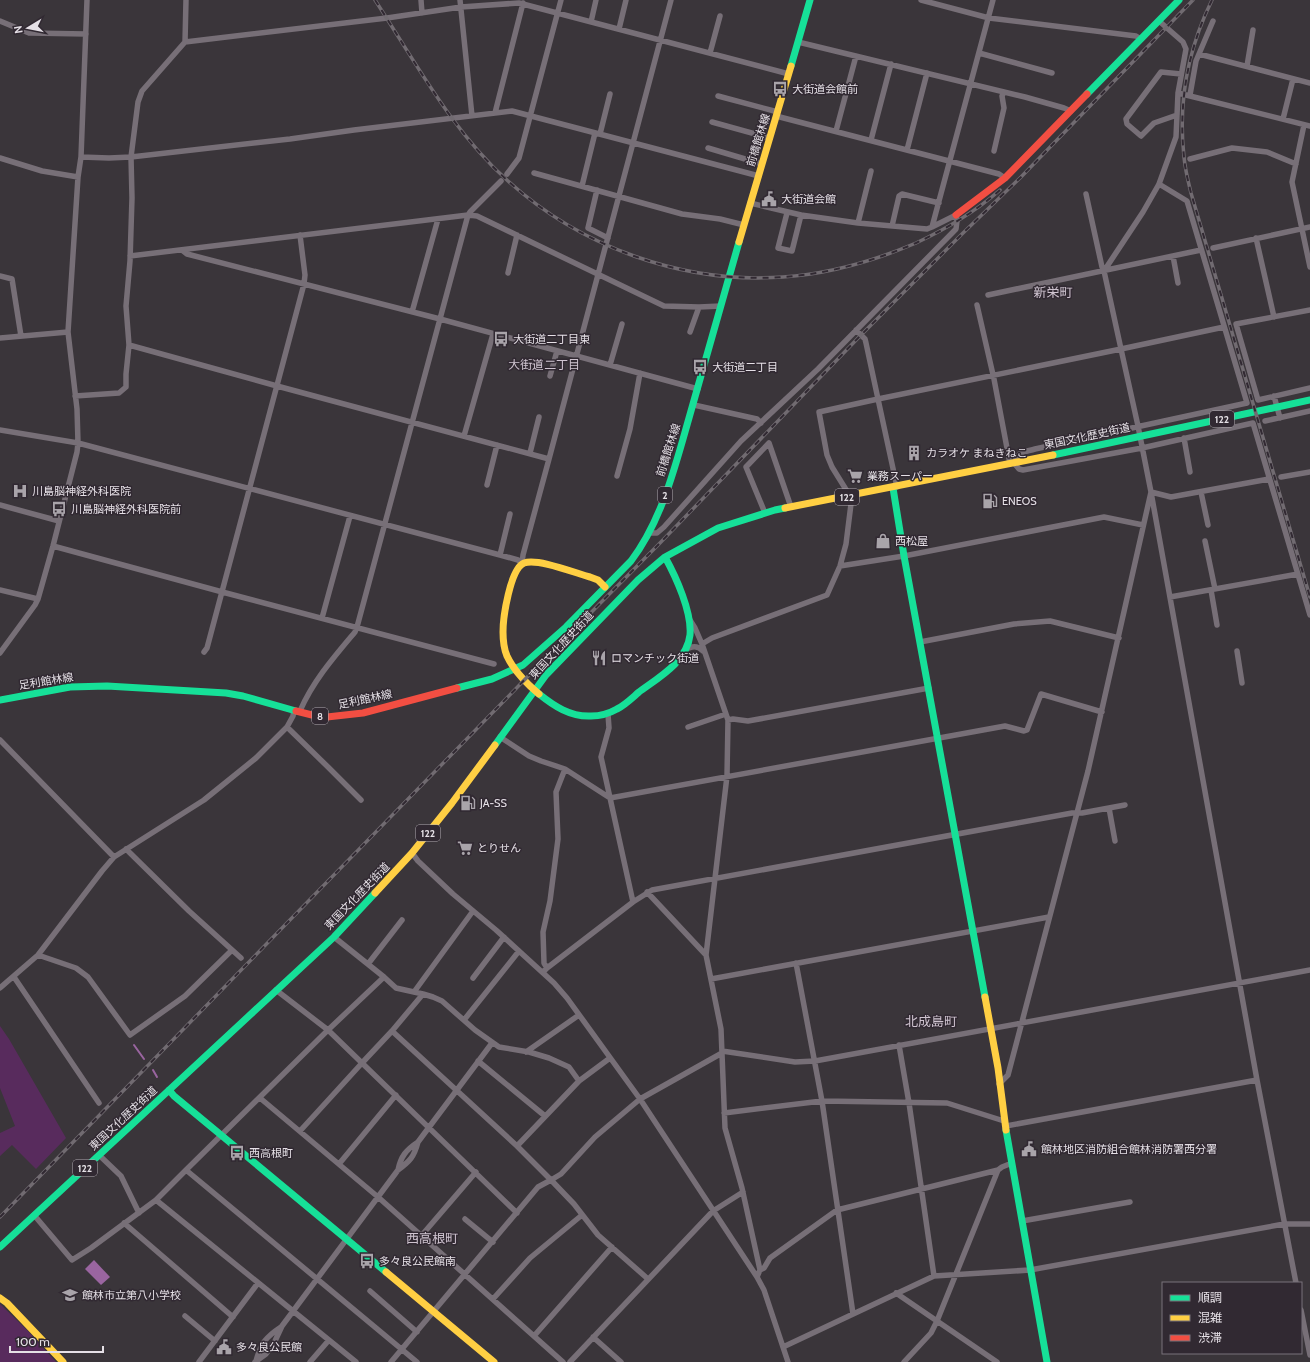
<svg xmlns="http://www.w3.org/2000/svg" width="1310" height="1362" viewBox="0 0 1310 1362" font-family="Cabin,'Noto Sans JP',sans-serif">
  <style>
    .green { fill: #582b5d }
    .water { fill: #9a65a0 }
    .lines { fill: none; stroke-linecap: round; stroke-linejoin: round }
    .stream { stroke: #9a65a0; stroke-width: 2 }
    .street { stroke: #776f77; stroke-width: 5.5 }
    .fast { stroke: #16e098; stroke-width: 7 }
    .slow { stroke: #ffcf43; stroke-width: 7 }
    .jam { stroke: #f24e42; stroke-width: 7 }
    .rail-casing { stroke: #716b71; stroke-width: 3.5 }
    .rail { stroke: #312932; stroke-width: 2; stroke-dasharray: 6; stroke-linecap: butt }
    .labels { text-anchor: middle; stroke-width: 3; stroke-linejoin: round; paint-order: stroke }
    .shield { fill: #312932; stroke: #afa9b0; stroke-width: 1 }
    .shield-label { font-size: 10px; font-weight: bold; fill: #e5e0e6 }
    .poi-label { font-size: 11px; fill: #e5e0e6; stroke: #312932; text-anchor: start }
    .street-label { font-size: 11px; fill: #e5e0e6; stroke: #312932 }
    .neighbourhood-label { font-size: 12px; fill: #cfc4d0; stroke: #312932 }
    .quarter-label { font-size: 13px; fill: #cfc4d0; stroke: #312932 }
  </style>
  <rect width="100%" height="100%" fill="#3a353a"/>
  <path class="green" d="M0 1026 9 1039 66 1138 36 1169 12 1145 0 1156V1133L15 1126 0 1088Z
    M0 1304 28 1331 56 1362H0Z"/>
  <path class="water" d="M94 1260 110 1277 101 1285 85 1269Z"/>
  <g class="lines">
    <path class="stream" d="M134 1045 144 1059
      M153 1070 157 1077"/>
    <path class="street" d="M421 0 422 13
      M460 0 472 116
      M921 0 989 18 1136 36 1141 39
      M0 21 29 33 86 34
      M1159 21 1183 42 1186 49 1178 93 1176 137 1159 184 1143 212 1104 271 1121 349 1224 327
      M591 22 596 0
      M619 29 626 0
      M185 42 387 18 461 7 519 3 789 74
      M798 42 1025 97 1064 108 1071 111
      M710 53 720 16
      M979 53 1052 73
      M1199 54 1310 83
      M1247 66 1253 30
      M1178 93 1310 126
      M1190 95 1196 61 1213 21
      M718 96 778 112
      M495 113 523 3
      M1177 115 1154 123 1141 136 1127 124 1126 119 1161 72 1181 74
      M776 116 999 174 1005 178
      M1283 119 1293 79
      M712 122 770 138
      M1304 125 1292 182 1310 267
      M836 131 856 56
      M600 134 610 94
      M871 140 891 64
      M708 148 762 164
      M907 150 927 73
      M994 151 1004 108 1002 96 1004 92
      M81 157 109 158 131 157 290 139 354 130 512 111 759 176
      M0 158 42 171 78 177
      M1190 159 1232 148 1267 152 1296 164
      M534 173 682 214 720 219 744 225
      M507 174 519 158 561 0
      M1159 184 1187 201 1247 403 1035 449C1025 452 1017 451 1014 463L1019 469 1023 470 1142 448 1253 423 1310 615
      M582 186 595 133
      M597 190 588 228 608 238
      M1086 194 1102 267 1104 271
      M750 203 801 215 858 223 927 229 932 227 993 0
      M787 213 778 248 792 251 801 215
      M858 223 871 171
      M892 226 899 196 902 194 939 203
      M1256 238 1274 317
      M1213 248 1310 227
      M182 250 187 254 440 319 698 389
      M130 256 468 215 477 216 664 306 699 307 721 306
      M1173 256 1178 283
      M508 273 517 235
      M0 276 12 279 21 336
      M988 295 1201 250
      M977 305 994 379 1010 464
      M1310 310 1236 324 1258 400 1310 388
      M412 312 438 219
      M690 332 699 307
      M0 338 68 332
      M129 345 277 386 549 459 671 0
      M610 365 622 324
      M550 376 557 351
      M75 396 119 393 126 387V374L129 345 126 306 130 261 132 198 131 157 138 102 142 91 185 42 186 0
      M1274 396 1280 418
      M694 405 757 419 761 423
      M1265 421 1310 411
      M0 430 78 443 500 555 518 560 522 564
      M464 436 493 334
      M1184 438 1190 472
      M530 453 539 417
      M617 476 630 429 640 373
      M1281 477 1310 472
      M487 485 497 445
      M897 487 878 399 1121 349 1138 426 1151 492 1257 1080 1296 1283
      M1201 492 1208 525
      M850 496 832 467 827 455 819 412 878 399 866 343 865 339 856 330
      M0 505 59 521
      M765 513 746 467 769 443 791 507
      M650 533H657L664 527 741 441 818 369 956 229 957 221 956 215 932 227
      M1205 541 1215 589
      M53 546 226 593 494 664
      M500 555 510 514
      M522 564 523 555 549 459
      M840 566 904 556 1104 517 1143 525
      M0 590 38 599
      M1211 590 1217 625
      M1170 597 1298 574
      M322 618 350 516
      M690 620 695 628 702 644 728 720 727 776 706 955 721 1029 725 1128 742 1188 760 1270 757 1277
      M920 642 1014 624 1050 621 1119 638
      M702 644 712 638 827 595 840 566 846 544 852 496
      M685 650C692 646 697 645 703 651
      M1237 651 1242 683
      M204 652 207 648 304 284 305 275 300 235
      M0 653 35 605 38 599 53 546 77 452 78 443 77 409 68 332 78 177 81 157 87 0
      M300 711C313 681 334 657 355 632L357 627 468 215 470 212 501 181
      M608 714 609 728 601 757 633 902
      M728 720 733 719 748 721 929 688
      M287 727 328 767 361 800
      M688 727 726 714
      M500 737 529 756 541 761 565 769 610 798 1005 726 1024 731 1027 730 1041 694 1102 712
      M0 740 114 857
      M1109 808 1115 841
      M126 849 189 911 241 958
      M412 853 418 861 453 894 496 930 554 983 567 998 640 1099 757 1277 764 1290 788 1362
      M647 892 706 955
      M334 937 384 977 396 988 423 994
      M38 955 76 968 88 977 130 1035 185 996 232 950
      M796 963 822 1101 853 1314
      M368 964 402 920
      M547 968 544 963 543 932 550 901 558 839 556 792 565 769
      M543 972 547 968 633 902 652 890 1072 813H1082L1125 805
      M14 977 99 1103
      M384 977 328 1030 186 1170 417 1362
      M473 978 504 937
      M711 979 1049 917
      M0 988 38 955 102 871 114 857 204 800 256 758 287 727 293 716 294 710
      M276 990 328 1030 362 1063 392 1031 423 994 433 997 442 1001 475 1030 499 1047 529 1052 549 1058 569 1067 579 1081 610 1058
      M414 992 473 911
      M464 1020 519 951
      M899 1045 909 1103 934 1276
      M722 1051 795 1062 815 1061 1310 970
      M526 1052 579 1015
      M478 1061 545 1116
      M999 1084 1008 1075 1088 771 1151 492 1171 497 1269 479
      M260 1098 378 1197 563 1362
      M724 1113 822 1101 947 1103 1004 1121
      M1006 1126 1257 1080
      M300 1131 362 1063 517 1213
      M517 1146 579 1081
      M99 1155 121 1176 139 1213
      M339 1164 396 1095
      M398 1170C401 1156 406 1150 418 1142
      M156 1200 356 1362
      M34 1215 72 1260 91 1248 156 1200 186 1170
      M465 1219 493 1242
      M1022 1221 1130 1202
      M124 1223 233 1317
      M422 1235 476 1172
      M760 1270 764 1268 770 1258 837 1210 998 1170
      M648 1279 598 1235 574 1204 551 1180 561 1174 595 1137 640 1099 722 1053
      M370 1291 417 1332
      M896 1293 997 1362
      M493 1299 530 1258 582 1215
      M1301 1310 1310 1355
      M185 1316 215 1341
      M534 1336 612 1247
      M593 1337 621 1362
      M783 1347 934 1276 1030 1270 1284 1224H1310
      M256 1361C261 1343 266 1337 281 1327
      M199 1362 258 1283
      M255 1362 266 1354 275 1341 282 1326 398 1170C410 1161 414 1157 418 1142L492 1043
      M310 1362 329 1340
      M391 1362 538 1187 551 1180 517 1146 392 1031
      M570 1362 713 1211 743 1192
      M904 1362 931 1333 937 1321 998 1170 1002 1167 1012 1163"/>
    <path class="fast" d="M791 66 810 0
      M1087 94 1179 0
      M1053 455 1310 400
      M893 488 904 556 985 997
      M457 688 492 679 523 665 566 627 631 561C662 520 675 467 689 418 706 360 722 301 739 242
      M539 694C554 706 570 717 591 716 599 716 610 713 617 709 625 705 632 698 639 692 658 678 687 662 690 635 692 612 676 577 665 557
      M0 700 70 687 107 686 226 693 243 696 296 711
      M495 745 546 675 638 580 665 557 718 528 775 510 785 508
      M169 1090 174 1096 386 1272
      M1006 1130 1047 1362
      M0 1247 334 937 375 893"/>
    <path class="slow" d="M739 242 791 66
      M785 508 1053 455
      M539 694C526 683 514 671 507 656 504 649 503 640 503 632 503 618 510 569 524 563 538 558 575 573 590 577L598 580 605 587
      M375 893 412 853 452 803 495 745
      M985 997 998 1068 1006 1130
      M386 1272 494 1362
      M0 1298 7 1303 63 1362"/>
    <path class="jam" d="M956 215 1005 178 1087 94
      M296 711 312 715 327 717 363 713 457 688"/>
    <g class="rail-casing">
      <path id="rail" d="M375 0C416 63 452 131 508 181 582 248 684 284 783 277 828 274 874 261 916 243 946 229 975 212 1000 190
        M1212 0C1188 49 1178 103 1184 157 1185 169 1188 181 1191 193L1310 597
        M0 1217 537 667 659 544 861 335 962 234 1021 177 1193 0"/>
    </g>
    <use href="#rail" class="rail"/>
  </g>
  <defs>
    <g id="bus-bare" transform="scale(1.2)"><path d="M-5-6H5V4H4V6H2V4H-2V6H-4V4H-5ZM-3.5-4V0h7V-4ZM-3.5 1.2v1.5H-2V1.2ZM2 1.2v1.5H3.5V1.2Z" fill="#a9a4aa" stroke="#312932" stroke-width="2.5" paint-order="stroke"/></g>
    <g id="civic-bare" transform="scale(1.2)"><path d="M-.6-6.5H3V-4.5H.6V-3L4-1V1h2V6H-6V1h2V-1L-.6-3ZM-1.2 2.5V6h2.4V2.5Z" fill="#a9a4aa" stroke="#312932" stroke-width="2.5" paint-order="stroke"/></g>
    <g id="building-bare" transform="scale(1.2)"><path d="M-4-6H4V6H1V3H-1V6H-4ZM-2.5-4.3h1.7v1.8h-1.7ZM.8-4.3h1.7v1.8H.8ZM-2.5-1h1.7V.8h-1.7ZM.8-1h1.7V.8H.8Z" fill="#a9a4aa" stroke="#312932" stroke-width="2.5" paint-order="stroke"/></g>
    <g id="supermarket-bare" transform="scale(1.2)"><path d="M-6-5.5h2.5l.6 2H6L4.5 2H-2.5L-4.4-4H-6ZM-1.5 3.2a1.3 1.3 0 1 0 .1 0ZM3 3.2a1.3 1.3 0 1 0 .1 0Z" fill="#a9a4aa" stroke="#312932" stroke-width="2.5" paint-order="stroke"/></g>
    <g id="hospital-bare" transform="scale(1.2)"><path d="M-5-5h3v3.5h4V-5h3V5h-3V1.5h-4V5h-3Z" fill="#a9a4aa" stroke="#312932" stroke-width="2.5" paint-order="stroke"/></g>
    <g id="fuel-bare" transform="scale(1.2)"><path d="M-5.5-6h7V0h2V4h1.3V-2.5L3-4.5l.8-.8L6-3V5H2.5V1h-1V6h-7ZM-4.2-4.7v3.2H.2V-4.7Z" fill="#a9a4aa" stroke="#312932" stroke-width="2.5" paint-order="stroke"/></g>
    <g id="shop-bare" transform="scale(1.2)"><path d="M-5-2.5h2.3a2.7 3.5 0 0 1 5.4 0H5L5.5 6h-11ZM-1.5-2.5h3a1.5 2.3 0 0 0-3 0Z" fill="#a9a4aa" stroke="#312932" stroke-width="2.5" paint-order="stroke"/></g>
    <g id="restaurant-bare" transform="scale(1.2)"><path d="M-5-6h1v4h1v-4h1v4h1v-4h1v5L-1.5 .5V6h-2V.5L-5-1ZM5-6V6H3V1.5H1.5Q1.5-4 5-6Z" fill="#a9a4aa" stroke="#312932" stroke-width="2.5" paint-order="stroke"/></g>
    <g id="school-bare" transform="scale(1.2)"><path d="M0-5L7-2L0 1L-7-2ZM-4 1L0 2.5L4 1V4Q0 6-4 4Z" fill="#a9a4aa" stroke="#312932" stroke-width="2.5" paint-order="stroke"/></g>
  </defs>
  <g fill-rule="evenodd">
    <use href="#bus-bare" x="780" y="89"/>
    <use href="#civic-bare" x="769" y="199"/>
    <use href="#bus-bare" x="501" y="339"/>
    <use href="#bus-bare" x="700" y="367"/>
    <use href="#building-bare" x="914" y="453"/>
    <use href="#supermarket-bare" x="855" y="476"/>
    <use href="#hospital-bare" x="20" y="491"/>
    <use href="#fuel-bare" x="990" y="501"/>
    <use href="#bus-bare" x="59" y="509"/>
    <use href="#shop-bare" x="883" y="541"/>
    <use href="#restaurant-bare" x="599" y="658"/>
    <use href="#fuel-bare" x="468" y="803"/>
    <use href="#supermarket-bare" x="465" y="848"/>
    <use href="#civic-bare" x="1029" y="1149"/>
    <use href="#bus-bare" x="237" y="1153"/>
    <use href="#bus-bare" x="367" y="1261"/>
    <use href="#school-bare" x="70" y="1295"/>
    <use href="#civic-bare" x="224" y="1347"/>
  </g>
  <g class="labels">
    <g class="shield">
      <rect x="1210" y="411" width="24" height="16" rx="3"/>
      <rect x="658" y="487" width="14" height="16" rx="3"/>
      <rect x="835" y="489" width="24" height="16" rx="3"/>
      <rect x="312" y="708" width="16" height="16" rx="3"/>
      <rect x="416" y="825" width="24" height="16" rx="3"/>
      <rect x="73" y="1160" width="24" height="16" rx="3"/>
    </g>
    <g class="shield-label">
      <text x="1222" y="423">122</text>
      <text x="665" y="499">2</text>
      <text x="847" y="501">122</text>
      <text x="320" y="720">8</text>
      <text x="428" y="837">122</text>
      <text x="85" y="1172">122</text>
    </g>
    <g class="poi-label">
      <text x="792" y="93">大街道会館前</text>
      <text x="781" y="203">大街道会館</text>
      <text x="513" y="343">大街道二丁目東</text>
      <text x="712" y="371">大街道二丁目</text>
      <text x="926" y="457">カラオケ まねきねこ</text>
      <text x="867" y="480">業務スーパー</text>
      <text x="32" y="495">川島脳神経外科医院</text>
      <text x="1002" y="505">ENEOS</text>
      <text x="71" y="513">川島脳神経外科医院前</text>
      <text x="895" y="545">西松屋</text>
      <text x="611" y="662">ロマンチック街道</text>
      <text x="480" y="807">JA-SS</text>
      <text x="477" y="852">とりせん</text>
      <text x="1041" y="1153">館林地区消防組合館林消防署西分署</text>
      <text x="249" y="1157">西高根町</text>
      <text x="379" y="1265">多々良公民館南</text>
      <text x="82" y="1299">館林市立第八小学校</text>
      <text x="236" y="1351">多々良公民館</text>
    </g>
    <g class="street-label">
      <text transform="translate(758 140) rotate(-73)" y="4">前橋館林線</text>
      <text transform="translate(1087 436) rotate(-12)" y="4">東国文化歴史街道</text>
      <text transform="translate(668 450) rotate(-72)" y="4">前橋館林線</text>
      <text transform="translate(561 645) rotate(-47)" y="4">東国文化歴史街道</text>
      <text transform="translate(46 681) rotate(-9)" y="4">足利館林線</text>
      <text transform="translate(365 699) rotate(-12)" y="4">足利館林線</text>
      <text transform="translate(357 896) rotate(-46)" y="4">東国文化歴史街道</text>
      <text transform="translate(123 1118) rotate(-43)" y="4">東国文化歴史街道</text>
    </g>
    <g class="neighbourhood-label">
      <text x="544" y="369">大街道二丁目</text>
    </g>
    <g class="quarter-label">
      <text x="1053" y="297">新栄町</text>
      <text x="931" y="1026">北成島町</text>
      <text x="432" y="1243">西高根町</text>
    </g>
  </g>
  <rect x="1162" y="1282" width="140" height="72" fill="#312932" stroke="#79727a"/>
  <rect x="1170" y="1295" width="20" height="6" fill="#16e098" stroke="#79727a"/>
  <text x="1198" y="1302" font-size="12" fill="#e5e0e6">順調</text>
  <rect x="1170" y="1315" width="20" height="6" fill="#ffcf43" stroke="#79727a"/>
  <text x="1198" y="1322" font-size="12" fill="#e5e0e6">混雑</text>
  <rect x="1170" y="1335" width="20" height="6" fill="#f24e42" stroke="#79727a"/>
  <text x="1198" y="1342" font-size="12" fill="#e5e0e6">渋滞</text>
  <g transform="translate(28 28) rotate(260)" stroke="#312932" stroke-width="3" paint-order="stroke">
  <path d="M0-3L7 15L0 10L-7 15Z" fill="#e5e0e6"/>
  <text y="-6" font-size="11" font-weight="bold" text-anchor="middle" fill="#e5e0e6">N</text>
  </g>
  <path d="M10 1346v6h93v-6" fill="none" stroke="#e5e0e6" stroke-width="2"/>
  <text x="16" y="1346" font-size="12" fill="#e5e0e6" stroke="#312932" stroke-width="3" paint-order="stroke">100 m</text>
</svg>
